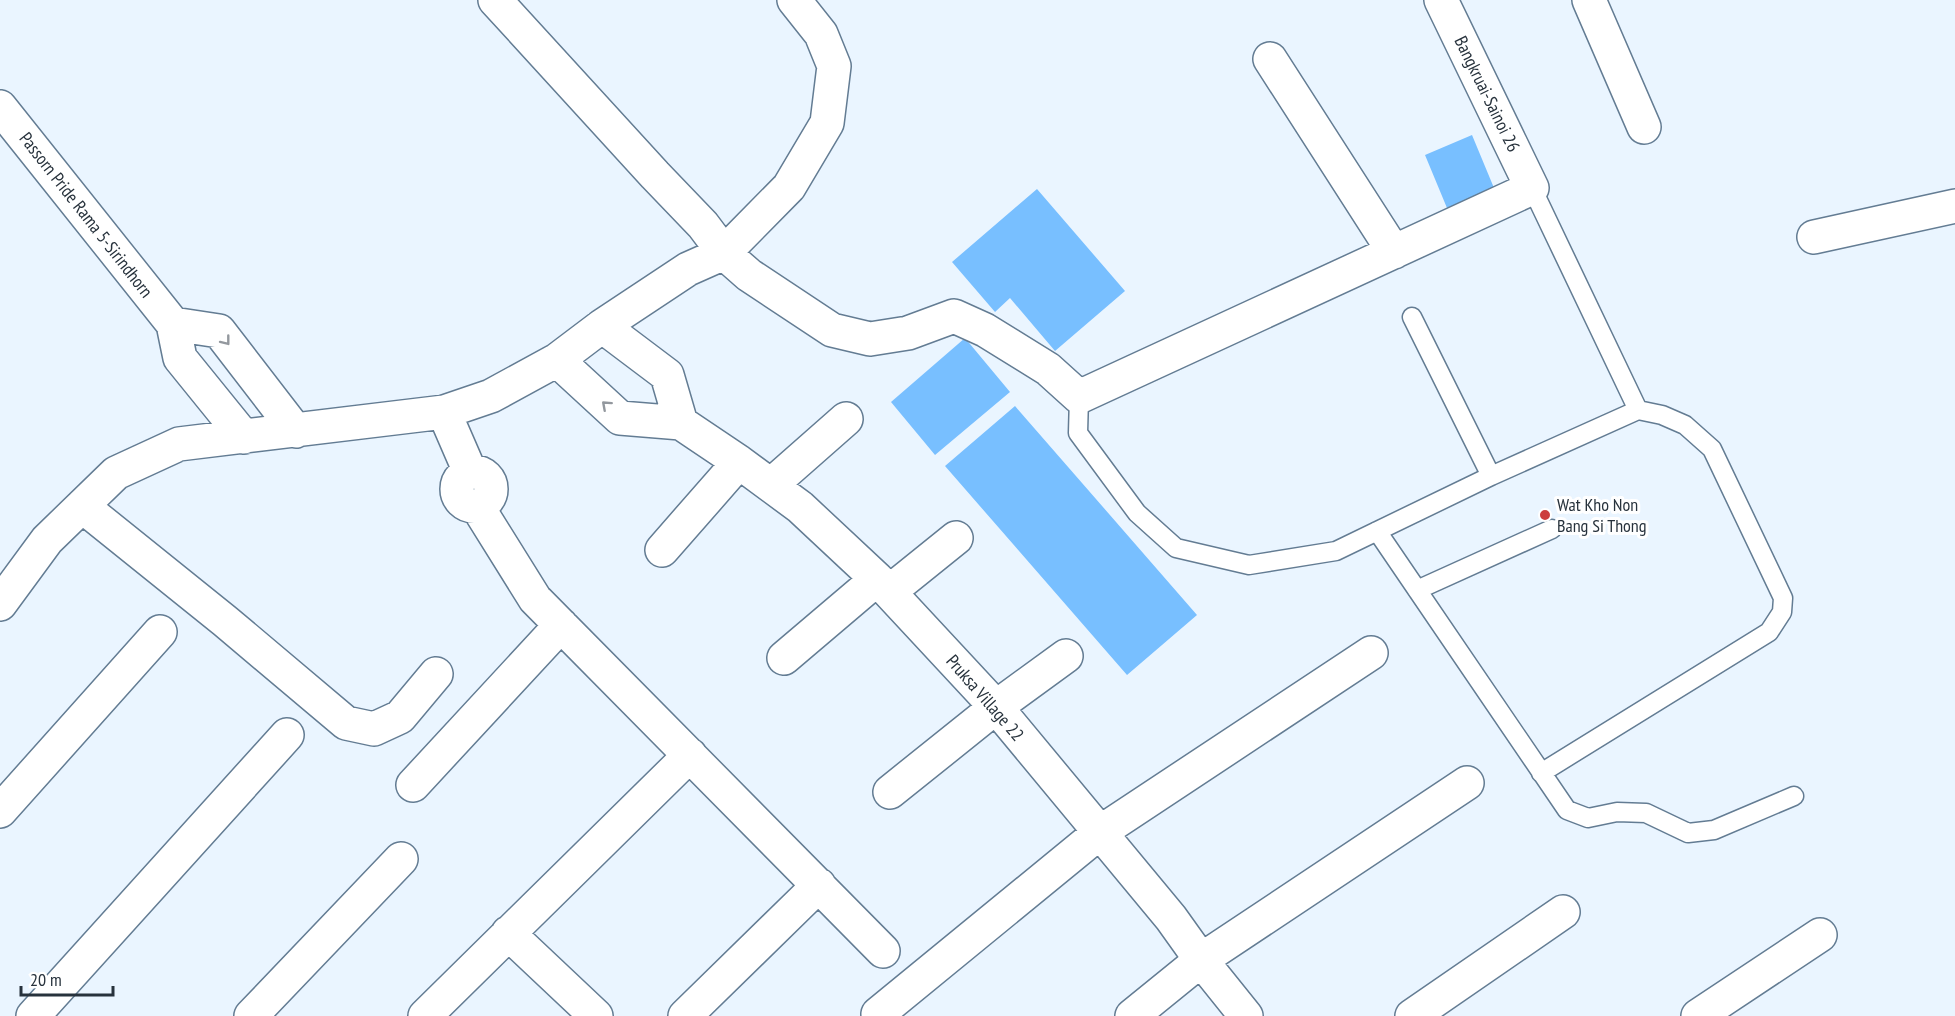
<svg xmlns="http://www.w3.org/2000/svg" width="1955" height="1016" viewBox="0 0 1955 1016" font-family="'PT Sans Narrow',sans-serif">
  <style>
    .building { fill: #78bfff }
    .lines { fill: none; stroke-linecap: round; stroke-linejoin: round }
    .lane-casing { stroke: #637c93; stroke-width: 21 }
    .street-casing { stroke: #637c93; stroke-width: 36 }
    .lane { stroke: #fff; stroke-width: 18 }
    .street { stroke: #fff; stroke-width: 33 }
    .oneway { stroke: #93989e }
    .poi-dot { fill: #cc3d3d; stroke: #fff; stroke-width: 2 }
    .labels { text-anchor: middle; stroke-width: 6; stroke-linejoin: round; paint-order: stroke }
    .street-label { font-size: 18px; fill: #27323c; stroke: #fff }
    .poi-label { font-size: 18px; fill: #27323c; stroke: #fff; text-anchor: start }
  </style>
  <rect width="100%" height="100%" fill="#eaf5ff"/>
  <path class="building" d="M1472 135 1494 188 1447 208 1425 155Z
    M1037 189 1125 291 1055 351 1010 298 995 312 952 262Z
    M965 338 1010 392 935 455 891 402Z
    M1015 406 1197 615 1127 675 945 466Z"/>
  <g class="lines">
    <g class="lane-casing">
      <path id="lane" d="M1532 188 1638 410
        M1412 317 1491 476
        M1079 397 1078 433 1137 513 1176 548 1249 565 1336 551 1491 476 1638 410 1662 415 1685 425 1712 449 1783 598 1782 612 1769 632 1541 773
        M1377 531 1567 810 1588 818 1617 812 1646 813 1688 833 1714 830 1794 796
        M1417 590 1552 529"/>
    </g>
    <g class="street-casing">
      <path id="street" d="M495 0 655 175 703 225 724 253 749 275 832 330 870 339 908 333 954 316 985 330 1048 369 1079 397 1532 188 1441 0
        M1589 0 1644 127
        M1270 59 1394 252
        M0 107 173 324 180 358 244 437
        M1814 237 1955 206
        M173 324 219 331 296 431
        M602 326 667 375 681 423
        M557 360 620 418 681 423 739 462 800 507 877 579 996 707 1171 918 1201 960 1246 1016
        M444 412 470 472
        M457 489a17 17 0 1 1 34 0a17 17 0 1 1-34 0Z
        M771 485 846 419
        M82 506 225 621 346 723 374 729 400 717 436 674
        M477 506 535 599 883 951
        M662 550 739 462
        M889 592 956 538
        M0 604 47 540 116 473 179 444 444 412 491 396 557 360 602 326 688 269 724 253 789 187 827 123 834 66 821 34 794 0
        M784 658 877 579
        M413 785 561 625
        M890 792 996 707 1066 656
        M0 811 160 632
        M508 933 596 1016
        M878 1014 1099 833 1371 653
        M33 1016 287 735
        M251 1016 401 859
        M425 1016 690 755
        M685 1016 819 885
        M1132 1016 1201 960 1467 783
        M1412 1016 1563 912
        M1698 1016 1820 935"/>
    </g>
    <use href="#lane" class="lane"/>
    <use href="#street" class="street"/>
  </g>
  <defs><path id="oneway-chevron" d="M-2-3.5L2.5 0L-2 3.5" fill="none" stroke-width="1.6" stroke-linecap="round" stroke-linejoin="round" transform="scale(1.5)"/></defs>
  <g class="oneway">
    <use href="#oneway-chevron" transform="translate(226 341) rotate(52)"/>
    <use href="#oneway-chevron" transform="translate(606 405) rotate(-138)"/>
  </g>
  <circle class="poi-dot" cx="1545" cy="515" r="6"/>
  <g class="labels">
    <g class="street-label">
      <text transform="translate(1487 94) rotate(64)" y="6">Bangkruai-Sainoi 26</text>
      <text transform="translate(86 215) rotate(52)" y="6">Passorn Pride Rama 5-Sirindhorn</text>
      <text transform="translate(985 698) rotate(49)" y="6">Pruksa Village 22</text>
    </g>
    <g class="poi-label">
      <text x="1557" y="511">Wat Kho Non<tspan x="1557" dy="21">Bang Si Thong</tspan></text>
    </g>
  </g>
  <path d="M21 986v9h92v-9" fill="none" stroke="#27323c" stroke-width="3"/>
  <text x="30" y="986" font-size="18" fill="#27323c" stroke="#ffffff" stroke-width="4.5" paint-order="stroke">20 m</text>
</svg>
